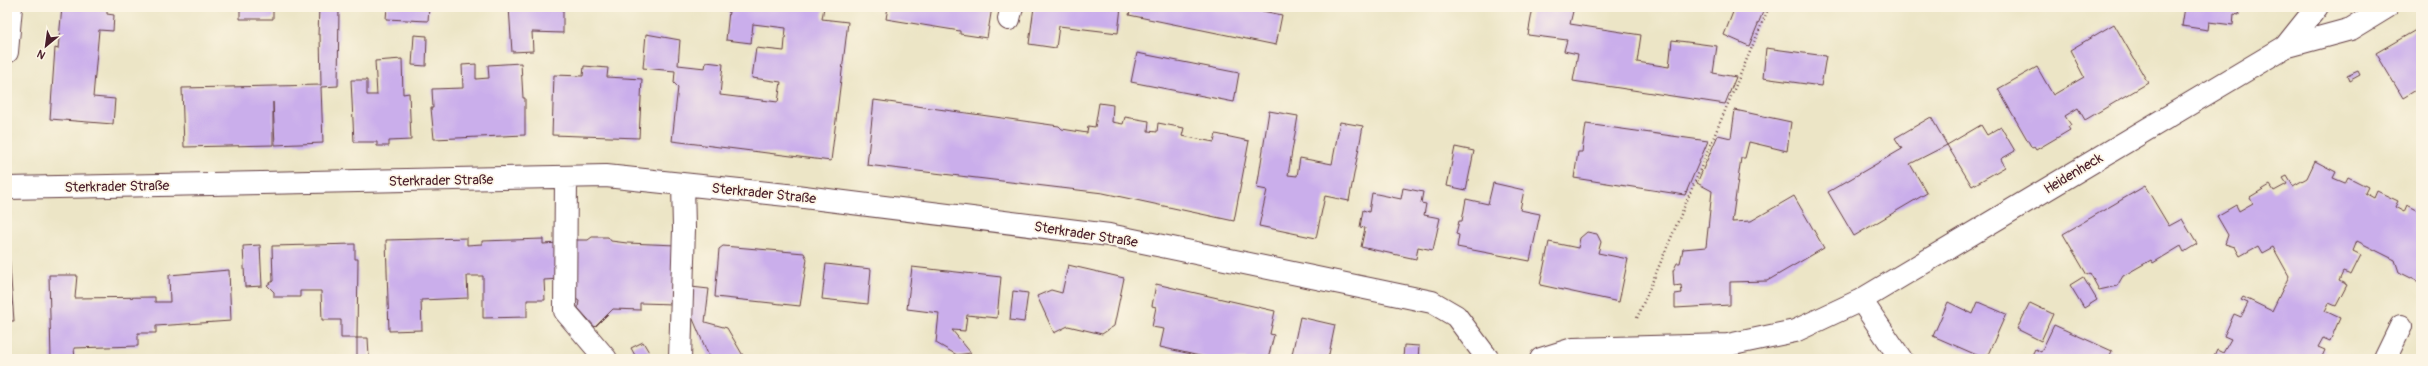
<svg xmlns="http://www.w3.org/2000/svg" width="2428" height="366" viewBox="0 0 2428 366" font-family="Pangolin,sans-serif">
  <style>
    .building { fill: #caaeeb }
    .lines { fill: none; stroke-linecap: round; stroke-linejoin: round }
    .minor-casing { stroke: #623d42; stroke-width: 24 }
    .path { stroke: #623d42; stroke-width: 2.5; stroke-dasharray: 1 3; stroke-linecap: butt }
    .minor { stroke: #fff; stroke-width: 22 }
    .labels { text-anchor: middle; stroke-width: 3.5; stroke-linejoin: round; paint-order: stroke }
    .street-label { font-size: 14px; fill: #4a1f2b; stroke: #fcf5e5 }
  </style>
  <rect width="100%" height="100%" fill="#fcf5e5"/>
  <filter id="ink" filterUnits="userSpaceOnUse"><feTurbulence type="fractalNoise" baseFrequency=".025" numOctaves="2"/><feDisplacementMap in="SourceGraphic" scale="8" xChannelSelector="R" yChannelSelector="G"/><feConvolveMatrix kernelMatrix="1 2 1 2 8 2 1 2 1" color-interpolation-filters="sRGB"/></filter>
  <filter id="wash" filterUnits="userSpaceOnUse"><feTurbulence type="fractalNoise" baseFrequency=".012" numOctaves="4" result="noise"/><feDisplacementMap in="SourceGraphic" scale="16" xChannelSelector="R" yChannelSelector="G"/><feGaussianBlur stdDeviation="0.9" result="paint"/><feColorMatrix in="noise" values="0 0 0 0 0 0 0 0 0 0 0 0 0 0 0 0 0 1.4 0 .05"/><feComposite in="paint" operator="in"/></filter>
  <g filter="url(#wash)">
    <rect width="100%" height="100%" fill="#ece5c6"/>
    <g id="blocks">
      <path class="building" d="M62 7H107V14L114 15 113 31 99 30 93 97 115 99 113 124 50 119 55 48 58 49Z
        M240 7H273V19H240Z
        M319 7H339L338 86 321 87 323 143 275 145 273 102V145L184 147 182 88 321 85 320 35H318Z
        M387 7H429L428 21 386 19Z
        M509 7H563V33L532 32 533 51 512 52Z
        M701 7H730V9L741 10V7H824L822 19 848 22 831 161 672 141 678 87 674 83 675 71 643 68 646 34 680 40 678 65 705 68 706 62 723 64 720 95 778 102 781 82 752 78 756 48 784 51 786 28 753 24 751 43 726 40 729 11Z
        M888 7H992L987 38 960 34V31L886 19Z
        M1034 7H1121L1118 33 1059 26 1056 48 1029 44Z
        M1131 7H1243L1282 15 1276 45 1129 15Z
        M1533 7H1574L1570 24 1641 35 1637 62 1669 67 1672 40 1717 46 1713 73 1736 77 1725 104 1573 81 1578 54 1564 51 1567 40 1528 35Z
        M1735 7H1765L1749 46 1724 35Z
        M2185 7H2240L2239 15 2234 14 2233 25 2209 22 2208 30 2182 26Z
        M2114 24 2148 83 2085 120 2078 108 2065 116 2071 125 2068 127 2070 130 2036 150 2034 147 2032 148 1998 89 2037 67 2053 95 2084 77 2070 50Z
        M2421 27V87L2403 98 2376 53Z
        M414 35 427 36 426 66 412 65Z
        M1766 48 1826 56 1821 86 1763 78Z
        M1137 53 1239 73 1234 102 1131 82Z
        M402 59 403 94 409 93 411 140 389 141V146H377V142H354L351 80H367V95H377L375 61Z
        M521 63 523 98H525V135L434 139 431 108H433L432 89 463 88 462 65 476 64V79L489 78 488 65Z
        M584 66 608 68 607 77 642 79 639 138 552 135 554 75 583 76Z
        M2358 71 2360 75 2349 81 2347 76Z
        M874 100 1059 126 1062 129 1087 133 1088 126 1095 127 1099 103 1113 105 1112 122 1123 124 1125 117 1149 121 1148 131 1157 132 1158 123 1184 128 1182 136 1214 142 1216 134 1249 141 1234 221 1103 193 867 165Z
        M1735 110 1791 122 1787 151 1749 142 1745 158H1741L1732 222 1751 221 1794 196 1824 248 1767 281 1730 282V305L1675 308V294L1682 293 1681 285 1674 286 1673 271 1677 263H1680L1683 249 1706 247 1712 191 1697 183 1718 135 1731 138Z
        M1269 111 1298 116 1288 175 1297 176 1300 158 1332 164 1340 122 1363 126 1349 201 1325 196 1316 238 1259 226 1267 190 1257 188Z
        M1931 117 1947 145 1910 164 1927 193 1854 236 1828 192 1902 149 1895 138Z
        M1586 124 1708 141 1685 195 1574 178 1578 152H1582Z
        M1981 125 1987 135 2001 127 2015 151 2001 159 2005 167 1972 186 1947 145Z
        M1455 147 1474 151 1466 190 1447 186Z
        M2315 161 2336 172 2333 178 2345 183 2348 177 2368 187 2365 193 2374 198 2377 191 2398 201 2395 207 2404 212 2407 205 2421 212V283L2399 272 2395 260 2357 241 2353 251 2361 255 2351 275 2343 272 2339 281 2347 285 2336 306 2329 303 2325 311 2340 318 2330 341 2323 338 2318 347 2325 350 2321 359H2213L2217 350 2223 353 2231 339 2224 336 2234 314 2241 317 2248 303 2241 300 2243 297 2272 311 2289 276 2273 247 2262 253 2258 246 2240 256 2235 247 2225 244 2228 235 2217 216 2236 205 2239 211 2253 203 2250 197 2270 185 2274 191 2287 184 2283 178 2287 176 2293 186 2307 178Z
        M1493 183 1524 190 1520 210 1540 214 1530 261 1457 247 1459 235 1456 234 1459 221H1462L1466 199 1488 204Z
        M2145 186 2169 226 2182 219 2197 244 2184 252 2181 246 2153 263 2151 260 2123 276 2117 286 2099 290 2090 273 2087 275 2063 234Z
        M1403 188 1423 192 1421 203 1426 204 1424 215 1440 218 1433 250 1418 247 1416 259 1361 247 1365 228 1360 227 1363 210 1369 212 1372 193 1401 199Z
        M1587 232 1597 234 1601 242 1598 253 1628 259 1619 302 1540 285 1549 242 1578 248 1580 238Z
        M592 237H608L611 241 627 243 676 245 674 304 640 303V310L613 309 595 327 578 308 579 300H575V240H588Z
        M467 238V245L482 244V241L543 239V244L558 243 559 279 544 280 545 300H527V317L483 318V276H467L468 298 421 300 422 330 389 331 386 240Z
        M355 244V259H358L357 338H341V320H322L321 291H300V297H274V292L267 285 273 281 272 246Z
        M260 245 262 286 245 287 243 246Z
        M723 246 804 253 807 259 800 306 715 297 719 249Z
        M7 253H9L14 321H7Z
        M826 264 871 269 868 304 822 299Z
        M1068 265 1124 278 1114 326 1102 334 1068 326 1054 333 1037 296 1051 290 1062 293Z
        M912 267 1001 277 997 318 967 315 965 331 952 330 971 353 957 355 936 343 939 313 907 309Z
        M229 270 231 321 156 326V333H138V346L74 348 75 359H51L49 275H77L75 298 155 297V302H170L169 275Z
        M2083 277 2097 300 2084 308 2070 285Z
        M1156 284 1275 311 1270 334 1274 335 1268 359H1213L1160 347 1164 329 1152 327 1156 307 1152 306Z
        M691 287 709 289 705 322 727 328 745 359H710L693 319H688Z
        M1013 291 1028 293 1024 322 1010 320Z
        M1948 302 1973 314 1978 302 2006 314 1986 359 1933 336Z
        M2030 303 2053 314 2041 341 2017 329Z
        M1300 317 1335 325 1328 359H1291Z
        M2054 325 2112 351 2108 359H2030L2035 349 2041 352Z
        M357 338H368L369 357 357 358Z
        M643 342 653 359H637L631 348Z
        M1404 345 1419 346 1418 359H1403Z"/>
    </g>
  </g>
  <g filter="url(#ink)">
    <use href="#blocks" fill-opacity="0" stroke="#623d42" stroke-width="1"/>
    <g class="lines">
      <g class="minor-casing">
        <path id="minor" d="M1009 19 1012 7
          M2285 47 2317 7
          M7 52 11 7
          M566 177 565 311 606 359
          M7 188 606 176 796 196 1109 235 1432 302 1456 316 1488 359
          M1861 300 1901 359
          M680 359 684 228 683 184
          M1541 359 1573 349 1728 345 1795 331 1861 300 2285 47 2351 29 2387 7
          M2385 359 2401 326"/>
      </g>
      <path class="path" d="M1637 318 1769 7"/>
      <use href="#minor" class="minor"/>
    </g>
  </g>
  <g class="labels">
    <g class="street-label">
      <text transform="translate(2073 173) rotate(-31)" y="5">Heidenheck</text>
      <text transform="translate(441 180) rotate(-1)" y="5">Sterkrader Straße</text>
      <text transform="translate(117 186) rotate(-1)" y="5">Sterkrader Straße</text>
      <text transform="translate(764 193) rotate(6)" y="5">Sterkrader Straße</text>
      <text transform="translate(1086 234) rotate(9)" y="5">Sterkrader Straße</text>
    </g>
  </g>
  <rect width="2428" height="366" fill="none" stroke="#fcf5e5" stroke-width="24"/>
  <g transform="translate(46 46) rotate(209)" stroke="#fcf5e5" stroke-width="3" paint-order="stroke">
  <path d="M0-3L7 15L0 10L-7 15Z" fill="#4a1f2b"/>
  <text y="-6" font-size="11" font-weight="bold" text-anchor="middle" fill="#4a1f2b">N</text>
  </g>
</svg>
